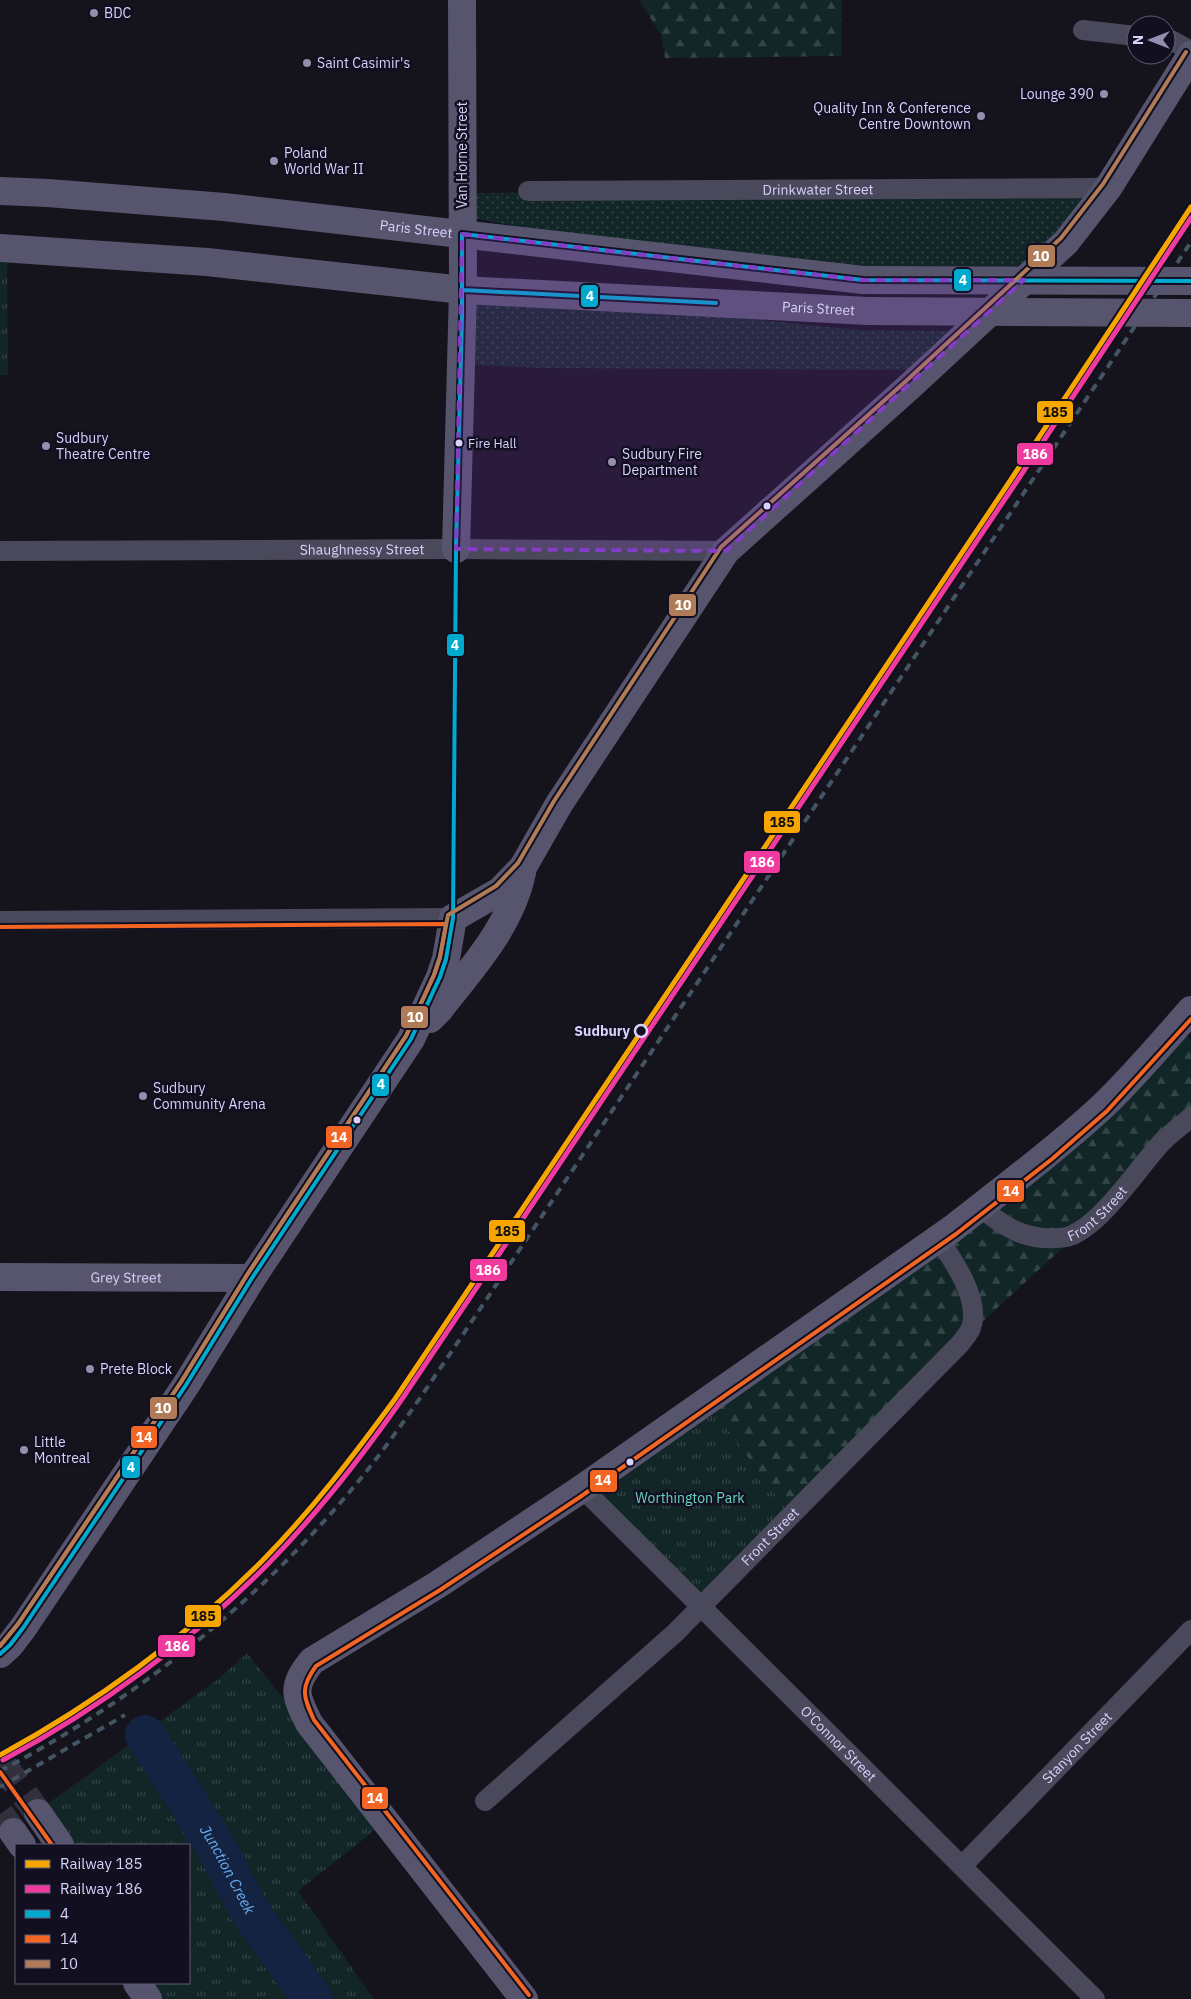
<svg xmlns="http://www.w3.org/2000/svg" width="1191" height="1999" viewBox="0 0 1191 1999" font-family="'IBM Plex Sans',sans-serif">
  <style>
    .grass { fill: url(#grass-dots) }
    .forest { fill: url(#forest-firs) }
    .park { fill: url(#park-tufts) }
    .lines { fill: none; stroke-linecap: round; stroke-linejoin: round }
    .river { stroke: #132341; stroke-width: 40 }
    .secondary-tunnel { stroke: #32303d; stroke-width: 28; stroke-dasharray: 28 14; stroke-linecap: butt }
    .street { stroke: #4a495c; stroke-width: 20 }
    .secondary { stroke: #57556e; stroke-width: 28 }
    .rail { stroke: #445463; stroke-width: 4; stroke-dasharray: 8 6; stroke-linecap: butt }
    .secondary-bridge { stroke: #57556e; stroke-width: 28 }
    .bus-1-casing { stroke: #120f20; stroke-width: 8 }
    .bus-2-casing { stroke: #120f20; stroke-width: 8 }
    .bus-3-casing { stroke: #120f20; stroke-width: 8 }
    .bus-1 { stroke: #00a9ce; stroke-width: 4 }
    .bus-2 { stroke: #f26522; stroke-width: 4 }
    .bus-3 { stroke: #b07c57; stroke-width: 4 }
    .rail-1-casing { stroke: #120f20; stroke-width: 9 }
    .rail-2-casing { stroke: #120f20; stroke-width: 9 }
    .rail-1 { stroke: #f7a600; stroke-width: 5 }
    .rail-2 { stroke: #f13a9d; stroke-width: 5 }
    .marked { fill: #843dc5; fill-opacity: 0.2; stroke: #843dc5; stroke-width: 4; stroke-dasharray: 10 6; stroke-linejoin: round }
    .poi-dot { fill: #948fad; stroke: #120f20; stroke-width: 2 }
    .bus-dot { fill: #d8d2fb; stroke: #120f20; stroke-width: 2 }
    .stop-dot { fill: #120f20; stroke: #d8d2fb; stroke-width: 2.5 }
    .labels { text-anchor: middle; stroke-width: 5; stroke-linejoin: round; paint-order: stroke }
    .bus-label { font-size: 13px; fill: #d8d2fb; stroke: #120f20; text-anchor: start }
    .poi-label { font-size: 14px; fill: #d8d2fb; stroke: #120f20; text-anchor: start }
    .street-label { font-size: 14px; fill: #d8d2fb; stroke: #120f20 }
    .stop-label { font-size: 14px; font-weight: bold; fill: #d8d2fb; stroke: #120f20; text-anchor: end }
    .park-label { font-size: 14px; fill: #64d4bc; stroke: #120f20 }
    .water-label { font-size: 15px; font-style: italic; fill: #69adf2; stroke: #120f20 }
    .line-badge { stroke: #120f20; stroke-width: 2 }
    .badge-label { font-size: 14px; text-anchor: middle; font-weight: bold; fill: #fff }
    .pale-badge-label { font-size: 14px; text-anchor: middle; font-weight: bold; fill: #111 }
  </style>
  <defs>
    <pattern id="grass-dots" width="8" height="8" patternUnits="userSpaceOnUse" patternTransform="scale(1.25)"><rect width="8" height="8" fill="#122627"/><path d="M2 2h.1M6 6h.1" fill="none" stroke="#344547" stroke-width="1.8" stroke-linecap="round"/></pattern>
    <pattern id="forest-firs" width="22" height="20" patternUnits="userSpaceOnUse" patternTransform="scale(1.25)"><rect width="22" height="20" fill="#122627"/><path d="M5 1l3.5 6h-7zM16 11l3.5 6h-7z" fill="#344547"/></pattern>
    <pattern id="park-tufts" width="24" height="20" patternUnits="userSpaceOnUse" patternTransform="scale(1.25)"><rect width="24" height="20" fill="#122627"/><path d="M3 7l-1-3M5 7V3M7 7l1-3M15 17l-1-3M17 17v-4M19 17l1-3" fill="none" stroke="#344547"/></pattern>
  </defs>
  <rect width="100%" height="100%" fill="#15131c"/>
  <path class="grass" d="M1103 177 1062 229 1021 266H846L525 228 458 215 461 193 842 191Z
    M461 291 501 294 859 330 968 331 925 370 540 368 460 364Z"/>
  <path class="forest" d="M639 0H842L841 56 665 58 661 35Z
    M1179 1020 1191 1042V1119L1079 1233 959 1343 790 1515 706 1400 935 1238Z"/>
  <path class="park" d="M0 250 7 251 8 375H0Z
    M706 1400 790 1515 700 1606 580 1488Z
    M247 1653 384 1823 298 1891 374 1999H145L134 1983H189V1845H63L40 1812 49 1803 222 1676Z"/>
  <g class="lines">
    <path class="river" id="s1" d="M145 1735 215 1845 250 1912 313 1999"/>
    <path class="secondary-tunnel" d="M0 1761 38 1813
      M0 1814 13 1832"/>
    <g class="street">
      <path d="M1083 30 1136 36"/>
      <path d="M1166 39 1171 40 1191 51"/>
      <path id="s2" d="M528 191 1108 188"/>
      <path id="s3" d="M0 551 456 549 726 551"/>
      <path d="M0 921 453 918"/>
      <path id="s4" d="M980 1207C1003 1226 1024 1240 1055 1238 1059 1238 1065 1238 1070 1236 1102 1224 1138 1168 1162 1142 1171 1133 1182 1125 1191 1117"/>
      <path id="s5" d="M582 1488 1095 1999"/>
      <path id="s6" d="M485 1801 675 1633 960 1344C964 1339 969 1333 971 1328 981 1300 953 1260 938 1238"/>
      <path id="s7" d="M962 1866 1191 1630"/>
    </g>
    <g class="secondary">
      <path id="s8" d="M0 191 48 193 224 207 863 280"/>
      <path id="s9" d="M0 248 207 262 463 290 868 311"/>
      <path d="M456 549 463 290 462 0"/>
      <path d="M430 1019 439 1010C472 968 511 926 522 873"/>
      <path id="s10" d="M0 1277 252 1278"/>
      <path d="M0 1654 10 1645 23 1628 186 1385 252 1278 411 1039 440 977 446 959 453 918 500 891 523 867 559 804 726 551 910 386 1066 242 1108 188 1191 55"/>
      <path d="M38 1813 60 1845"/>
      <path d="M13 1832 22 1845"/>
      <path d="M137 1983 148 1999"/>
      <path d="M524 1999 309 1723C295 1695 291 1687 312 1661L437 1585 577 1492 952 1229C1003 1189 1055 1150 1103 1106 1134 1076 1162 1043 1191 1010"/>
    </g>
    <path class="rail" d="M0 1771C131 1702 251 1608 347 1495 389 1446 424 1392 460 1339L1191 242
      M0 1787 125 1715"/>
    <path class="secondary-bridge" d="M863 280 1191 281
      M868 311 1191 313"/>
    <g class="bus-1-casing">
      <path id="bus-1" d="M463 290 716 303
        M0 1654 10 1645 23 1628 186 1385 252 1278 411 1039 440 977 446 959 453 918 456 549 462 316V234L863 280 1191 281"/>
    </g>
    <g class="bus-2-casing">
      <path id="bus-2" d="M0 1646 18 1624 181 1382 247 1275 406 1036 434 975 440 957 446 924 0 927
        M0 1772 52 1845
        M529 1995 314 1720C303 1696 300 1688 316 1666L440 1590 580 1497 956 1234 1052 1159 1107 1111 1191 1019"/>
    </g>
    <g class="bus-3-casing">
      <path id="bus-3" d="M0 1646 18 1624 181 1382 247 1275 406 1036 434 975 440 957 448 915 496 886 518 863 554 801 721 547 906 381 1061 238 1103 184 1186 52"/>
    </g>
    <use href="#bus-1" class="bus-1"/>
    <use href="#bus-2" class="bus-2"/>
    <use href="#bus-3" class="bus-3"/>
    <g class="rail-1-casing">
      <path id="rail-1" d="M0 1755C93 1705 189 1635 263 1560 312 1510 354 1455 395 1399L1010 481 1191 207"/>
    </g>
    <g class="rail-2-casing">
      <path id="rail-2" d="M3 1760C97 1710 193 1640 268 1564 317 1514 360 1459 400 1402L1015 484 1191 218"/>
    </g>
    <use href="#rail-1" class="rail-1"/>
    <use href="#rail-2" class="rail-2"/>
  </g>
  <path class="marked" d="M462 234 863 280H1024L726 551 456 549Z"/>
  <g class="poi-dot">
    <circle cx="94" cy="13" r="5"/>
    <circle cx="307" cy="63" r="5"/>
    <circle cx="1104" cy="94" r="5"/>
    <circle cx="981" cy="116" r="5"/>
    <circle cx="274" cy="161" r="5"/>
    <circle cx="46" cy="446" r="5"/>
    <circle cx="612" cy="462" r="5"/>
    <circle cx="143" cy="1096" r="5"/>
    <circle cx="90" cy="1369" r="5"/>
    <circle cx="24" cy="1450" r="5"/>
  </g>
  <g class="bus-dot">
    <circle cx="459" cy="443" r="4.5"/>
    <circle cx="767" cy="506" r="4.5"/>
    <circle cx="357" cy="1120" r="4.5"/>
    <circle cx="630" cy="1462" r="4.5"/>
  </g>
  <circle class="stop-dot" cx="641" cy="1031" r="6"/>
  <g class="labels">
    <g class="bus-label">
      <text x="468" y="448">Fire Hall</text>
    </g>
    <g class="poi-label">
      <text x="104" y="18">BDC</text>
      <text x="317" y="68">Saint Casimir's</text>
      <text x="1094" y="99" text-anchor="end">Lounge 390</text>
      <text x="971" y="113" text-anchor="end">Quality Inn &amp; Conference<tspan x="971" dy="16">Centre Downtown</tspan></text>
      <text x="284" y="158">Poland<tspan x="284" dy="16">World War II</tspan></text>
      <text x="56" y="443">Sudbury<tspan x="56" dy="16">Theatre Centre</tspan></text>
      <text x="622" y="459">Sudbury Fire<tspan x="622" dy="16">Department</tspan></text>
      <text x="153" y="1093">Sudbury<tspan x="153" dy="16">Community Arena</tspan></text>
      <text x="100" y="1374">Prete Block</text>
      <text x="34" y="1447">Little<tspan x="34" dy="16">Montreal</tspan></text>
    </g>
    <g class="street-label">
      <text transform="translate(462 155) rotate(-90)" y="5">Van Horne Street</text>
      <text dy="5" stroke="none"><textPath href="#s2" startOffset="290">Drinkwater Street</textPath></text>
      <text dy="5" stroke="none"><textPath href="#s8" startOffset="418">Paris Street</textPath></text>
      <text dy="5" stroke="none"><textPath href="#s9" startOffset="821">Paris Street</textPath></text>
      <text dy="5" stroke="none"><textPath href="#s3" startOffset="362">Shaughnessy Street</textPath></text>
      <text dy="5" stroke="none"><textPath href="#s4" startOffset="134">Front Street</textPath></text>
      <text dy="5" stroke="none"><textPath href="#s10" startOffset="126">Grey Street</textPath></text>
      <text dy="5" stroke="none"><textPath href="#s6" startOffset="389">Front Street</textPath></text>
      <text dy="5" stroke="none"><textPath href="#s5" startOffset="362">O'Connor Street</textPath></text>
      <text dy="5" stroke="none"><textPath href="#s7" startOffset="165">Stanyon Street</textPath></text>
    </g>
    <g class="stop-label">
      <text x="630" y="1036">Sudbury</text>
    </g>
    <g class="park-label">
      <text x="690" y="1503">Worthington Park</text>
    </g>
    <g class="water-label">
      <text dy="5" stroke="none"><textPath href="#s1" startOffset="158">Junction Creek</textPath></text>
    </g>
  </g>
  <g class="line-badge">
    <rect x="1027" y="244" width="29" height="24" rx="5" fill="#b07c57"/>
    <rect x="953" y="268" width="19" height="24" rx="5" fill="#00a9ce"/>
    <rect x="580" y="284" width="19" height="24" rx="5" fill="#00a9ce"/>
    <rect x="1036" y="400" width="38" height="24" rx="5" fill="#f7a600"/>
    <rect x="1016" y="442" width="38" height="24" rx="5" fill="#f13a9d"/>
    <rect x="668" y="593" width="29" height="24" rx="5" fill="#b07c57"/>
    <rect x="446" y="633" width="19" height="24" rx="5" fill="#00a9ce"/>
    <rect x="763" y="810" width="38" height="24" rx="5" fill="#f7a600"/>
    <rect x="743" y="850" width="38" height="24" rx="5" fill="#f13a9d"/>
    <rect x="400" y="1005" width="29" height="24" rx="5" fill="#b07c57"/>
    <rect x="371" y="1073" width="19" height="24" rx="5" fill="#00a9ce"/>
    <rect x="325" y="1125" width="28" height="24" rx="5" fill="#f26522"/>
    <rect x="996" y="1179" width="29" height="24" rx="5" fill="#f26522"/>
    <rect x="488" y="1219" width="38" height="24" rx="5" fill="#f7a600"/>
    <rect x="469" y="1258" width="39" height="24" rx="5" fill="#f13a9d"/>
    <rect x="149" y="1396" width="29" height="24" rx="5" fill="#b07c57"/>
    <rect x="130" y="1425" width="28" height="24" rx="5" fill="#f26522"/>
    <rect x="121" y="1455" width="20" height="24" rx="5" fill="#00a9ce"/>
    <rect x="589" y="1469" width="29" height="24" rx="5" fill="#f26522"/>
    <rect x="184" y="1604" width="38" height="24" rx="5" fill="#f7a600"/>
    <rect x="157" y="1634" width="39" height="24" rx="5" fill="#f13a9d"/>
    <rect x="361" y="1786" width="28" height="24" rx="5" fill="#f26522"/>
  </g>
  <g class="badge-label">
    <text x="1041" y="261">10</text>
    <text x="963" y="285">4</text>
    <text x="590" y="301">4</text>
    <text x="1035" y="459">186</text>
    <text x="683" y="610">10</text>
    <text x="455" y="650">4</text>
    <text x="762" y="867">186</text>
    <text x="415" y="1022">10</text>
    <text x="381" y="1089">4</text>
    <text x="339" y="1142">14</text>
    <text x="1011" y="1196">14</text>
    <text x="488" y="1275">186</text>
    <text x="163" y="1413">10</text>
    <text x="144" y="1442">14</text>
    <text x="131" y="1472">4</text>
    <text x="603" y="1485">14</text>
    <text x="177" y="1651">186</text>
    <text x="375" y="1803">14</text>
  </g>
  <g class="pale-badge-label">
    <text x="1055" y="417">185</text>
    <text x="782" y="827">185</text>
    <text x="507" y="1236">185</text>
    <text x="203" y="1621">185</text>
  </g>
  <rect x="15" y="1844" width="175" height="140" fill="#120f20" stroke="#615d78"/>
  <rect x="25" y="1860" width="25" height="8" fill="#f7a600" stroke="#615d78"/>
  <text x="60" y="1869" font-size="15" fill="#d8d2fb">Railway 185</text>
  <rect x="25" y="1885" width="25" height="8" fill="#f13a9d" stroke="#615d78"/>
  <text x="60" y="1894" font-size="15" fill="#d8d2fb">Railway 186</text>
  <rect x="25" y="1910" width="25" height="8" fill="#00a9ce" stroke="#615d78"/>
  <text x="60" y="1919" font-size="15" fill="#d8d2fb">4</text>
  <rect x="25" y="1935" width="25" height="8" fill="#f26522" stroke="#615d78"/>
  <text x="60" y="1944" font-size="15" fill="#d8d2fb">14</text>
  <rect x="25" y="1960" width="25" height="8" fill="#b07c57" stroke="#615d78"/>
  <text x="60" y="1969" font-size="15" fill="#d8d2fb">10</text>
  <g transform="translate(1151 40) rotate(270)"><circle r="24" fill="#120f20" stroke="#615d78"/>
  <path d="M0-4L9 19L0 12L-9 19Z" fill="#948fad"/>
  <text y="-8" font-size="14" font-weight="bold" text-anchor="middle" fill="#d8d2fb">N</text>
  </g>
</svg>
